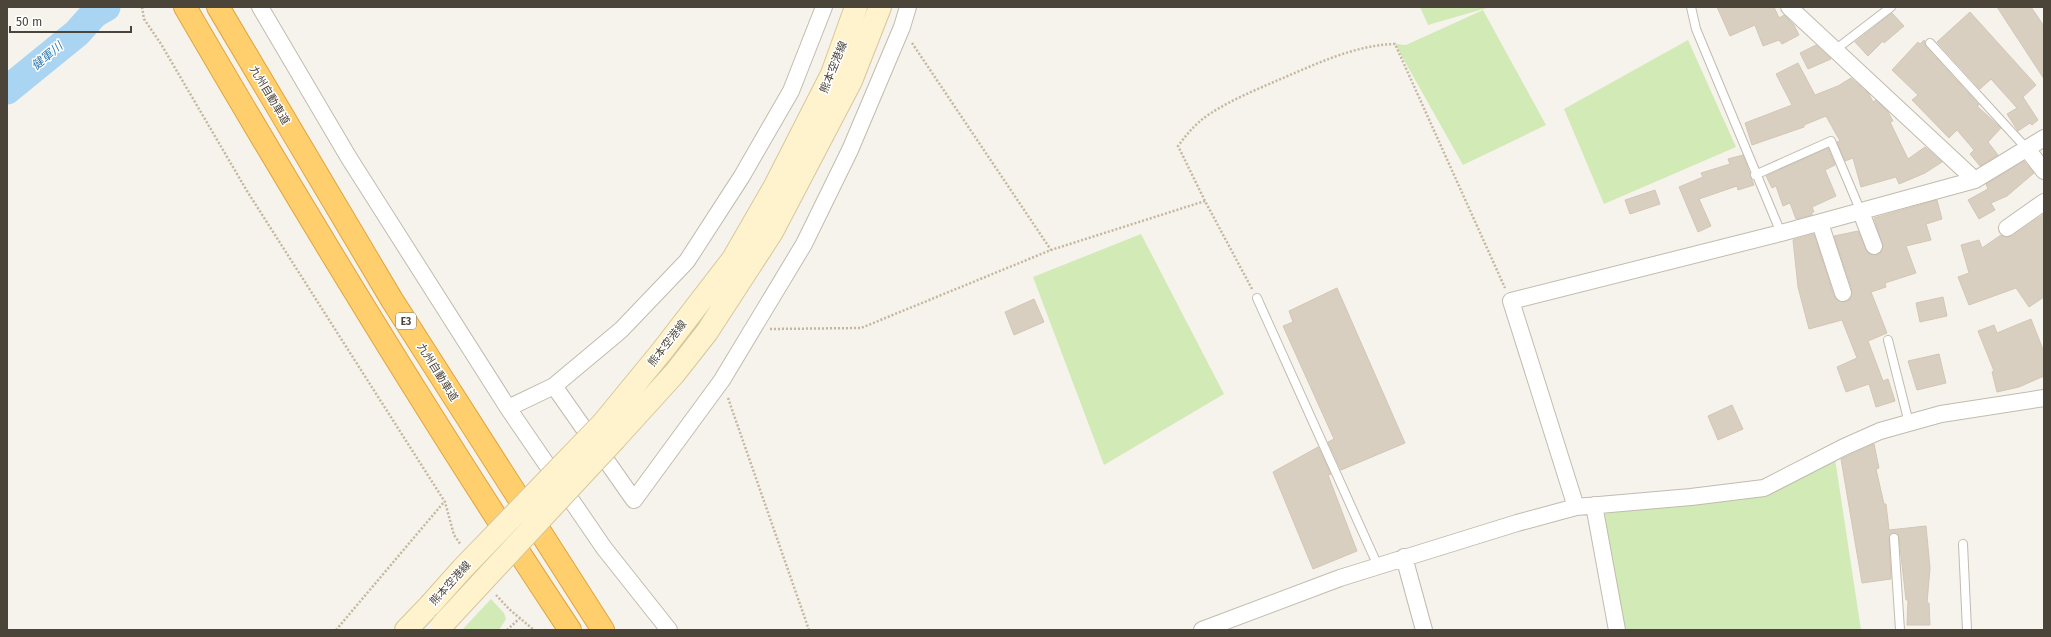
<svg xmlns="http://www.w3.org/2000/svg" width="2051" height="637" viewBox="0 0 2051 637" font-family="'Fira Sans','Noto Sans JP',sans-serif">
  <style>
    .green { fill: #d2eab5 }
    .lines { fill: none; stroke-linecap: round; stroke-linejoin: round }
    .river { stroke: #a9d4f2; stroke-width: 29 }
    .building { fill: #d8cfc1; stroke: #d3c7b4 }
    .service-casing { stroke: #c2bbae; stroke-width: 10 }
    .minor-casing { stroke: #c2bbae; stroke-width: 18 }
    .secondary-casing { stroke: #d6c79b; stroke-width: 24 }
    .motorway-casing { stroke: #e0a43c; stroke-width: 24 }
    .path { stroke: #c4b79f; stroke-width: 2.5; stroke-dasharray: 2 2; stroke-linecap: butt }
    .service { stroke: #fff; stroke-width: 8 }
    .minor { stroke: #fff; stroke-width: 16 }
    .secondary { stroke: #fff3cd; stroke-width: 22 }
    .motorway { stroke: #ffcf6e; stroke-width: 22 }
    .secondary-bridge-casing { stroke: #d6c79b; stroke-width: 24; stroke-linecap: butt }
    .secondary-bridge { stroke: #fff3cd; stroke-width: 22 }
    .labels { text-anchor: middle; stroke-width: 3; stroke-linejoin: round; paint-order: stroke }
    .shield { fill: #fff; stroke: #817c74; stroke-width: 1 }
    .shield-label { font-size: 10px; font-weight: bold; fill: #4b4439 }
    .street-label { font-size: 11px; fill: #4b4439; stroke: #fff }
    .water-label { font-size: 12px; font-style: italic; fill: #2e7ab2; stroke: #fff }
  </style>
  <rect width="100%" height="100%" fill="#f6f3ec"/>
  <path class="green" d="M1420 7H1490L1428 25Z
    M1483 10 1546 125 1463 165 1395 44 1406 45Z
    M1688 40 1736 147 1604 204 1564 109Z
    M1141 234 1224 394 1104 465 1033 277Z
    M1834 452 1861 630H1617L1594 505 1764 488Z
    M472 572 475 576 423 630H419Z
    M491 599 504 613 506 619 499 630H462Z"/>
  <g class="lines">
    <path class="river" d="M7 90 77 33 94 14 106 7"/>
  </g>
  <path class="building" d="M1717 7H1774L1779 18 1784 15 1794 25 1799 35 1782 44 1779 40 1763 46 1755 25 1730 36Z
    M1997 7H2031L2044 26V79Z
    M1970 12 2036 85 2023 97 2038 120 2032 125 2030 123 2018 131 2007 114 2017 108 1991 79 1980 89 1937 42Z
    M1892 13 1904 26 1884 43 1883 41 1868 56 1855 42Z
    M1924 40 1926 47 1979 105 1977 106 2001 128 1988 142 1998 155 1980 166 1970 154 1974 150 1957 130 1949 138 1912 100 1918 95 1892 70 1918 42 1920 44Z
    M1816 45 1831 59 1808 69 1800 53Z
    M1798 63 1815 95 1838 86 1851 78 1869 94 1873 102 1876 100 1888 112 1893 121 1890 122 1908 159 1925 147 1942 162 1925 173 1899 184 1896 177 1861 187 1853 158 1845 161 1837 142 1840 141 1826 116 1804 125V127L1752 145 1745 123 1792 105 1776 74Z
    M1828 148 1835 165 1825 170 1836 196 1812 207 1814 212H1812V215L1796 219 1790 203 1783 206 1776 186 1772 188 1766 176Z
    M1743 155 1754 185 1738 190 1737 186 1699 199 1711 226 1698 232 1679 187 1703 177 1701 173 1730 164 1728 159Z
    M2024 161 2034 173 2007 196 1991 203 1995 210 1979 219 1968 200 1988 189 1986 184Z
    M1655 190 1660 204 1630 214 1625 200Z
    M1937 200 1942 219 1926 224 1931 240 1906 246 1916 273 1885 283 1886 287 1871 292 1887 333 1868 341 1883 381 1888 379 1895 401 1876 407 1869 384 1846 392 1837 367 1857 358 1842 320 1809 329 1798 287 1793 240 1814 234 1834 296 1837 300 1846 302 1850 299 1852 290 1834 236 1858 231 1868 253 1877 255 1881 252 1883 247 1874 218Z
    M2044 214V297L2029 307 2016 288 1969 305 1958 277 1969 273 1961 245 1979 240 1982 248 2001 235 2007 237 2012 236Z
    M1337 288 1405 443 1341 470 1328 442 1334 439 1283 326 1293 322 1289 311Z
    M1943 297 1947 316 1920 322 1916 303Z
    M1034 299 1044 322 1014 335 1005 312Z
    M2031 319 2044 352V376L2019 387 1997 392 1992 372 1994 371 1978 331 1994 325 1997 333Z
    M1939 354 1946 383 1917 390 1908 361Z
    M1732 405 1743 429 1718 440 1708 416Z
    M1874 444 1879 468 1876 469 1884 504H1886L1889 530 1926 526 1930 568 1927 603H1929L1930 625H1907L1908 600H1906L1899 538 1897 533H1891L1889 538 1891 579 1862 583 1841 459Z
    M1318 447 1331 474 1328 475 1357 551 1313 569 1273 472Z"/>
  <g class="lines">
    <g class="service-casing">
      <path id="service" d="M1691 7 1696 29 1781 233
        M1930 43 2027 149
        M1835 50 1891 7
        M1755 175 1831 141 1861 212
        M1257 298 1378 566
        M1888 340 1909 423
        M1894 538 1900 630
        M1963 544 1967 630"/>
    </g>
    <g class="minor-casing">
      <path id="minor" d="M260 7 349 158 508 408 604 548 669 630
        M1789 7 1975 180
        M2027 149 2044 171
        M1861 212 1874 246
        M1820 223 1843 293
        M2007 228 2044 202
        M554 386 634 500 722 380 804 244 850 150 902 27 908 7
        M508 408 554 386 621 330 687 261 742 176 791 91 824 7
        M1594 505 1617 630
        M1576 507 1511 301 1781 233 1975 180 2044 138
        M1404 557 1424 630
        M1202 630 1340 578 1517 523 1576 507 1691 497 1764 488 1844 447 1880 431 1941 414 2044 398"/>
    </g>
    <g class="secondary-casing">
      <path id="secondary" d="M603 423 662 351 733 259 775 186 832 74 856 7
        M615 439 674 374 707 332 772 232 851 81 880 7
        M406 630 430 605"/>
    </g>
    <g class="motorway-casing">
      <path id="motorway" d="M185 7C308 218 435 427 570 630
        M218 7 392 300 603 630"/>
    </g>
    <path class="path" d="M142 7 144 19 161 44 247 191 445 502 454 535 461 545
      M912 43 1051 250
      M1252 289 1205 201 1178 146C1187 134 1195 124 1208 115 1229 101 1253 91 1276 81 1314 65 1354 45 1395 44L1505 288
      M770 329 861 328 1051 250 1205 201
      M728 398 809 630
      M496 595 509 609 534 630
      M336 630 444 502
      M507 630 520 618"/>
    <use href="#service" class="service"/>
    <use href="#minor" class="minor"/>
    <use href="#secondary" class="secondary"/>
    <use href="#motorway" class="motorway"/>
    <g class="secondary-bridge-casing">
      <path id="secondary-bridge" d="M430 605 463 568 603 423
        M443 624 615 439"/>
    </g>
    <use href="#secondary-bridge" class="secondary-bridge"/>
  </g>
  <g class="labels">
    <rect class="shield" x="396" y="313" width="20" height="16" rx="3"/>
    <g class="shield-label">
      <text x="406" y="325">E3</text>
    </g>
    <g class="street-label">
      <text transform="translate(833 67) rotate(-68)" y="4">熊本空港線</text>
      <text transform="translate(270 95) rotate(59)" y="4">九州自動車道</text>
      <text transform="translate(667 343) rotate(-52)" y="4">熊本空港線</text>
      <text transform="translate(438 372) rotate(58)" y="4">九州自動車道</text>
      <text transform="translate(450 583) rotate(-48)" y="4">熊本空港線</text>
    </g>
    <g class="water-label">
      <text transform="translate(47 56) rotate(-40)" y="4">健軍川</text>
    </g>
  </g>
  <rect width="2051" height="637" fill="none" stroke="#4b4439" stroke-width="16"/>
  <path d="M10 26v6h121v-6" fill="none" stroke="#4b4439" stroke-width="2"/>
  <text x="16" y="26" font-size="12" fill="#4b4439" stroke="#ffffff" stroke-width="3" paint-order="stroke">50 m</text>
</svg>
